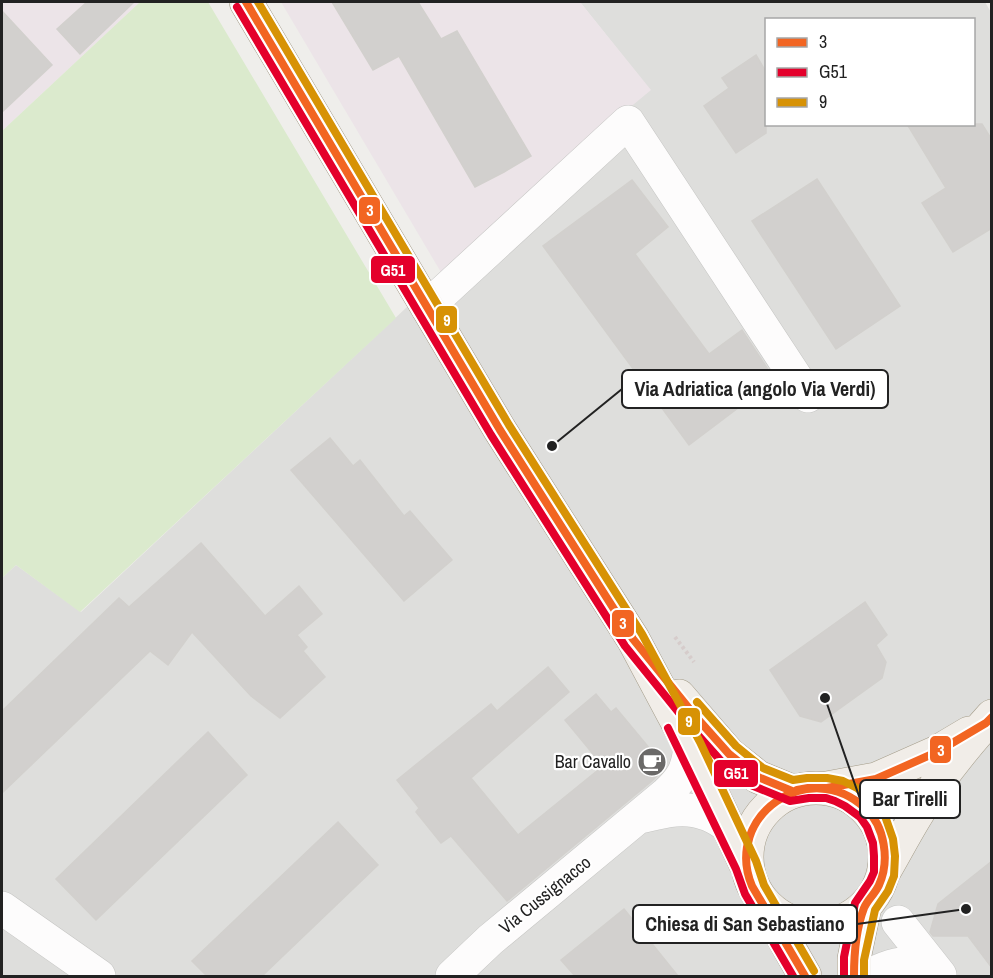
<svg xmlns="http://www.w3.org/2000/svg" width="993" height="978" viewBox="0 0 993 978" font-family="'Archivo Narrow',sans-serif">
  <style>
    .residential { fill: #dededc; fill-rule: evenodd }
    .industrial { fill: #ece4e8 }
    .grass { fill: #dbeacd }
    .building { fill: #d2d0ce; stroke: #d2d0cd; stroke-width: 1.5 }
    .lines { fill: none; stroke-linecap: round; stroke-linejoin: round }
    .minor-casing { stroke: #c5c5c3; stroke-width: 34 }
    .major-casing { stroke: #a49c89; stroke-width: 34 }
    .path { stroke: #d6cccb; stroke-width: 4; stroke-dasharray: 3 3; stroke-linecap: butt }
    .minor { stroke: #fdfcfc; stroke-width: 33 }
    .major { stroke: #f1ede8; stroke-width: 33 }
    .bus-1-casing { stroke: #fff; stroke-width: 12 }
    .bus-2-casing { stroke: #fff; stroke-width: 12 }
    .bus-3-casing { stroke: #fff; stroke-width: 12 }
    .bus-1 { stroke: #f26522; stroke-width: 8 }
    .bus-2 { stroke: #e4002b; stroke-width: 8 }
    .bus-3 { stroke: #d79205; stroke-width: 8 }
    .labels { text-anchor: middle; stroke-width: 4.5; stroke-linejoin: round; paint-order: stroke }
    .poi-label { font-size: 18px; fill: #222; stroke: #fff; text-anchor: end }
    .street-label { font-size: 18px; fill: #222; stroke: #fff }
    .leader { fill: none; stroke: #222; stroke-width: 2 }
    .callout-dot { fill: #222; stroke: #fff; stroke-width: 2 }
    .callout { fill: #fff; stroke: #222; stroke-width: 2 }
    .callout-label { font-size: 20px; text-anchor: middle; font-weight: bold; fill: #222 }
    .line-badge { stroke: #fff; stroke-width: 2 }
    .badge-label { font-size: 16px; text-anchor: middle; font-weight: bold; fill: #fff }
  </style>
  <rect width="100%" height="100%" fill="#efeeeb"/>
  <path class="residential" d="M580 2H985L992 14 991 976H2V578L16 565 81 612 547 176 650 90ZM766 20H974V124H766Z"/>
  <path class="industrial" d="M2 2H140L2 131Z
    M281 2H580L651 90 547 176 442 274Z"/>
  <path class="grass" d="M140 2H208L396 318 80 612 16 565 2 578V131Z"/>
  <path class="building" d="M87 2H134L80 54 57 29Z
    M332 2H418L441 39 457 31 531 156 504 172 475 187 399 56 373 70Z
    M2 11 52 65 2 112Z
    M756 55 766 72V133L736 153 704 106 729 88 722 78Z
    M907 124H982L992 140V228L953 252 922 203 946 188Z
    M817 179 900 306 836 349 752 221Z
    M632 180 668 227 635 254 709 354 742 330 775 380 689 445 543 246Z
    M330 438 353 466 360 460 404 516 410 511 452 560 404 601 291 470Z
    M201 543 265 616 299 586 322 614 297 635 307 647 303 651 325 677 280 718 251 696 192 632 168 665 150 651 2 793V711L119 598 129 607Z
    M865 602 887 635 876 645 886 662 882 678 821 722 800 716 770 670Z
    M548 667 569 692 471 778 518 835 603 766 565 720 596 694 611 712 616 708 665 767 653 780 507 901 451 836 441 843 416 812 419 808 397 780 491 704 497 711Z
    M208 732 247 775 96 920 56 879Z
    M338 822 378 865 262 976H207L192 961Z
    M992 861V968L968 936H933L930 932 938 904Z
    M624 909 678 976H575L561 960Z"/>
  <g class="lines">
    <g class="minor-casing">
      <path id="minor" d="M427 307 628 122 808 396
        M640 817C661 812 684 805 706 814 713 816 720 821 727 825
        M2 908 99 976
        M898 922 940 975
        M452 976 490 940 666 794C683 778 688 769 690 746
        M867 976C884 968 908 957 927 968 931 970 935 974 939 976"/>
    </g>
    <g class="major-casing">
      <path id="major" d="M246 2 500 430 633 639 690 746 746 865
        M679 696 729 754 758 777 792 791
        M747 857a69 69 0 1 1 138 0a69 69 0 1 1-138 0Z
        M827 788 876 779 937 752 969 733
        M884 872C895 853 905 834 916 816 937 780 964 747 992 716
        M764 904 805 976
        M854 976V959L865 906"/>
    </g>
    <path class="path" d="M675 637 694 662"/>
    <use href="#minor" class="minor"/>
    <use href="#major" class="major"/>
    <g class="bus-1-casing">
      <path id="bus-1" d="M246 2 500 430 633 639 696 717 729 754 758 777 792 791
        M797 790 808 788H827L876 779 937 752 986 723 992 717
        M805 976 752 886C723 816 809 756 865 808 885 826 890 861 879 885 875 894 868 899 864 908 856 929 854 954 854 976"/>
    </g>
    <g class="bus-2-casing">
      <path id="bus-2" d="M237 7 491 435 625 646 688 724 721 761 751 785 790 801 809 798H826L835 801 845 806 860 817 867 827 873 843 874 856V872L870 881 855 903 844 957V976
        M668 728 736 869 745 894 793 976"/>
    </g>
    <g class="bus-3-casing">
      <path id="bus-3" d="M258 2 509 425 642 634 700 742 756 861 764 885 814 971
        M697 702 736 746 763 768 793 780 807 778H827L843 781 857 788 874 802 885 816 893 839 895 856 894 876 888 891 875 910 864 960V976"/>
    </g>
    <use href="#bus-1" class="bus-1"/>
    <use href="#bus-2" class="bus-2"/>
    <use href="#bus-3" class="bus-3"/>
  </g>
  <defs>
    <g id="cafe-disc" transform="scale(1.5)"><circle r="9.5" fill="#6a6968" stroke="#fff"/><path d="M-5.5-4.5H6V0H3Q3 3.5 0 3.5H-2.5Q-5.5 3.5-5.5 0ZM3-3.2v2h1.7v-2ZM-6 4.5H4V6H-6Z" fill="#fff"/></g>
  </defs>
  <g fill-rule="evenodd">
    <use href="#cafe-disc" x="652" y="762"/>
  </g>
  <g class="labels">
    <g class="poi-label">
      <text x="631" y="768">Bar Cavallo</text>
    </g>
    <g class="street-label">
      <text transform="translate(545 895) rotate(-39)" y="6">Via Cussignacco</text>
    </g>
  </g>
  <path class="leader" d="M552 446L622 389M825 698L860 799M966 909L857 924"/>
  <g class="callout-dot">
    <circle cx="552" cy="446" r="6"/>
    <circle cx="825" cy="698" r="6"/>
    <circle cx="966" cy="909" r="6"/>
  </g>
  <g class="callout">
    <rect x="622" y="370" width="266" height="38" rx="6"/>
    <rect x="860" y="780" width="100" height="38" rx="6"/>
    <rect x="633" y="905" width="224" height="38" rx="6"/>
  </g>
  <g class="callout-label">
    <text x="755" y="396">Via Adriatica (angolo Via Verdi)</text>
    <text x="910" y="806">Bar Tirelli</text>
    <text x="745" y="931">Chiesa di San Sebastiano</text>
  </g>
  <g class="line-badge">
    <rect x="358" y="196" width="23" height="29" rx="6" fill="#f26522"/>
    <rect x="370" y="255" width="46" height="29" rx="6" fill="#e4002b"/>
    <rect x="435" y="305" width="23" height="29" rx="6" fill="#d79205"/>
    <rect x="611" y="609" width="24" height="29" rx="6" fill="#f26522"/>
    <rect x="677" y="707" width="24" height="29" rx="6" fill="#d79205"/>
    <rect x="929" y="735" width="23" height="29" rx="6" fill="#f26522"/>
    <rect x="713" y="759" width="46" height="29" rx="6" fill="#e4002b"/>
  </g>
  <g class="badge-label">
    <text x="370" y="216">3</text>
    <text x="393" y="276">G51</text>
    <text x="447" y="326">9</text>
    <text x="623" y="629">3</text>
    <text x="689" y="727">9</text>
    <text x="941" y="756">3</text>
    <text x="736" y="779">G51</text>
  </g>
  <rect width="993" height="978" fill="none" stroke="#222222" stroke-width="6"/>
  <rect x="765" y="18" width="210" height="108" fill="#ffffff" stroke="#a7a7a7" stroke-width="1.5"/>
  <rect x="777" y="38" width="30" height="9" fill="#f26522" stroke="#a7a7a7" stroke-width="1.5"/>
  <text x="819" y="48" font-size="18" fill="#222222">3</text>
  <rect x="777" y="68" width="30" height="9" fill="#e4002b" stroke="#a7a7a7" stroke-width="1.5"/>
  <text x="819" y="78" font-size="18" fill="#222222">G51</text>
  <rect x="777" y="98" width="30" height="9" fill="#d79205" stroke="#a7a7a7" stroke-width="1.5"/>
  <text x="819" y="108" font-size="18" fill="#222222">9</text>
</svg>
